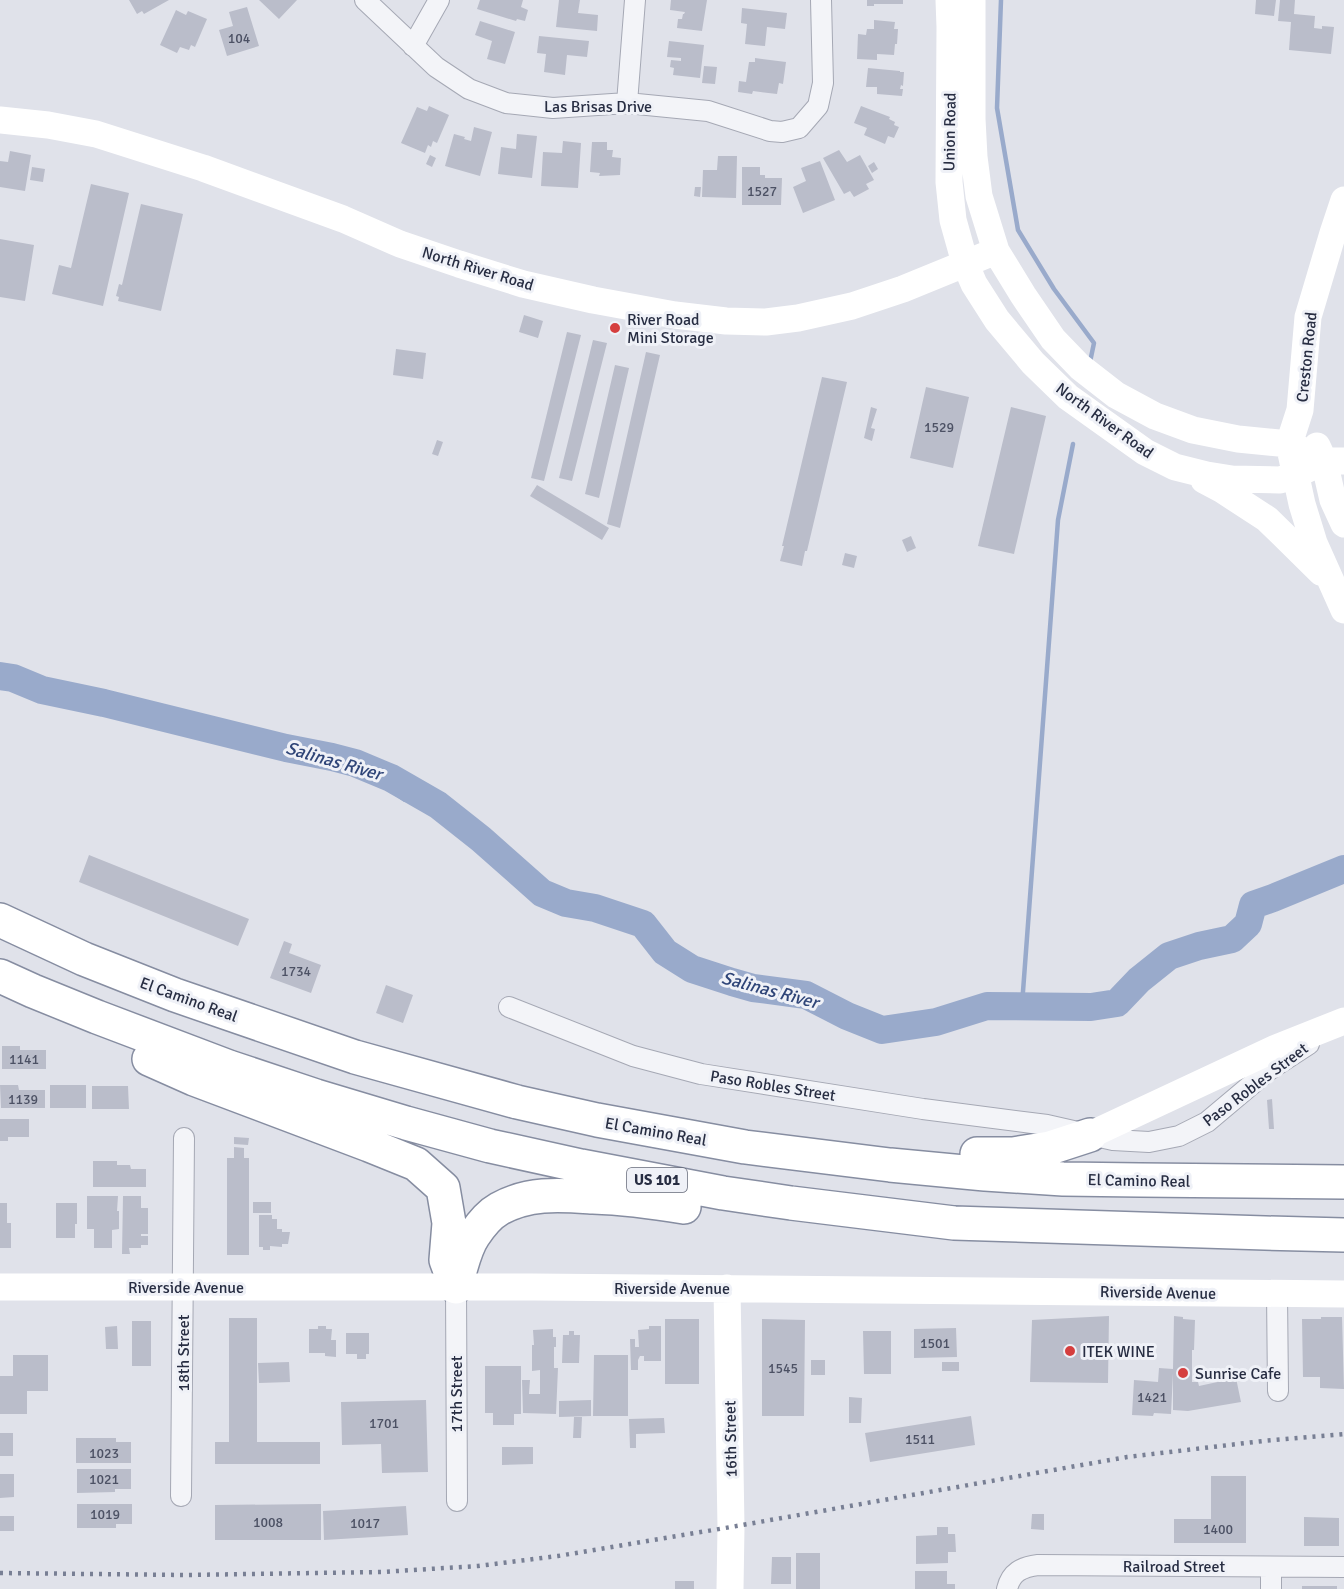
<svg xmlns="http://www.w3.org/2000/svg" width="1344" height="1589" viewBox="0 0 1344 1589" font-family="Signika,sans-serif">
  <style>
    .water { fill: url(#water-waves) }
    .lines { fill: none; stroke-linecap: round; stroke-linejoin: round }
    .stream { stroke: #99aacb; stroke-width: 4.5 }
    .river { stroke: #99aacb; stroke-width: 28 }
    .building { fill: #babdca }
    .street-casing { stroke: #a5a8b4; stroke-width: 22 }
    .highway-casing { stroke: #868da1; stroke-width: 36 }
    .street { stroke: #f3f4f8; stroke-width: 20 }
    .secondary { stroke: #fff; stroke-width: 27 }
    .highway { stroke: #fff; stroke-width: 33 }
    .rail { stroke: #787f94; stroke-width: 4.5; stroke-dasharray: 3 6; stroke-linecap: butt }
    .poi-dot { fill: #d53e3e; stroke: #eff1f7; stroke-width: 2 }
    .labels { text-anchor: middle; stroke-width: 6; stroke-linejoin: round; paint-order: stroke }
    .number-label { font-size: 14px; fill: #4c5164 }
    .shield { fill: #eff1f7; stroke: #636878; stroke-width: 1.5 }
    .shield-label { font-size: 15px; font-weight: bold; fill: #272d42 }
    .street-label { font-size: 16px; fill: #272d42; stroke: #eff1f7 }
    .poi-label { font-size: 16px; fill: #272d42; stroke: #eff1f7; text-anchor: start }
    .water-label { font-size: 18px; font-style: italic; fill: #2f4578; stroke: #eff1f7 }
  </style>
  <defs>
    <pattern id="water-waves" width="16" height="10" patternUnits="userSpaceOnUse" patternTransform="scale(1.5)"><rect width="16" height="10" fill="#99aacb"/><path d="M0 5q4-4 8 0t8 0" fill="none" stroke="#7d8ba6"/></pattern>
  </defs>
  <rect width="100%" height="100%" fill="#e0e2ea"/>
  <path class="water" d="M364 753 410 776 438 805 404 802 356 768 353 755Z"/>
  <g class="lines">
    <path class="stream" d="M1001 0 997 108 1018 230 1054 289 1094 343 1090 362
      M1022 1005 1058 520 1073 444"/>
    <path class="river" d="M0 676 13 678 42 690 104 703 286 748 332 757 355 763 391 778 438 805 481 839 542 893 566 903 595 908 643 924 665 952 692 969 732 982 753 988 806 995 847 1016 882 1030 936 1022 987 1006 1091 1007 1117 1003 1139 980 1169 956 1199 946 1232 939 1248 924 1253 905 1273 898 1344 869"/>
  </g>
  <path class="building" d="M129 0H169L144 14 142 11 137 14Z
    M259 0H297L279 19Z
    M480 0H523L521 7 528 10 525 21 517 19 516 21 477 9Z
    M559 0H580L578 13 598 15 597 31 556 27Z
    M671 0H707L702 31 677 28 678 19H682L683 14H684L685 12 670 10Z
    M867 0H903V4H874V6H867Z
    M1256 0H1276L1274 16 1255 14Z
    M1280 0H1295L1294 14 1315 16 1314 28 1322 29V26L1334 27 1331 54 1289 50 1291 22 1278 21Z
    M247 7 259 46 227 56 219 30 233 26 229 12Z
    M742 8 787 13 785 29 767 27 765 46 745 44 747 24 741 23Z
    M176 10 186 15 188 11 207 19 195 47 191 45 189 50 180 47 177 53 160 45Z
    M874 20 895 22 894 29H898L897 44H895L894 55 877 54V60L857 59 858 34 866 35 867 29H874Z
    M480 21 515 32 505 64 487 59 492 41 475 35Z
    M539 36 589 41 587 57 567 55 565 75 544 72 546 54 537 53Z
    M669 41 704 45 700 78 673 75 674 68 670 67 671 60 681 61V58L667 57Z
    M755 58 786 62 783 84 779 83 777 94 753 91 752 94 738 92 739 81 746 82 749 62H755Z
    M704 66 717 67 715 84 702 83Z
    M868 68 900 71V72H904L903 86 901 85 900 89H903L902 96 877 94V87H866Z
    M429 106 449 115 437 143 433 141 431 147 428 145 425 153 401 143 417 107 427 111Z
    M861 106 890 117 889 119 895 122 894 125 899 127 894 138 888 136 885 144 864 135 867 128 854 123Z
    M474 127 492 132 480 176 445 166 454 134 465 137 464 139 471 141Z
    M517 134 537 136 532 178 498 174 501 147 516 149Z
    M563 141 581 143 578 188 541 186 543 152 562 153Z
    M592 142H607V150H613L612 157 621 158 620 175 599 176 600 173 590 172Z
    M839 150 847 162 860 155 874 180 866 184 869 189 854 197 850 191 844 194 823 158Z
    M10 151 31 155 25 191 0 187V161L8 162Z
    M430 155 436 158 432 167 426 164Z
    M718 156H737L736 198 702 197 703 170H717Z
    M820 161 835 200 803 213 793 187 806 181 801 168Z
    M874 162 878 169 872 173 868 166Z
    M32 167 45 169 43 182 30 180Z
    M742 167H760V175H765V178H782L781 205H742Z
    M91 184 129 193 103 306 52 294 59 265 71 268Z
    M695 187H701L700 197 694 196Z
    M141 204 183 214 161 311 118 301 119 297 116 296 119 284 122 285Z
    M0 239 34 245 25 301 0 297Z
    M524 315 543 321 538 338 519 332Z
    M567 332 581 335 544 481 531 478Z
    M593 340 607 343 572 481 559 478Z
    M396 349 426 353 423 379 393 375Z
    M646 352 660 355 620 528 607 524Z
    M615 365 629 368 599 498 585 494Z
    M822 377 847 382 807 551H805L802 566 780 561 784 546H782Z
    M926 387 969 397 953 468 910 458Z
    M871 407 877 409 871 428 875 429 872 441 864 438Z
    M1011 407 1046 416 1014 554 978 546Z
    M437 440 443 442 438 456 432 454Z
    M537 485 609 528 602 540 530 496Z
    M911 536 916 548 907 552 902 540Z
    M845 553 857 556 854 568 842 565Z
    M89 855 249 919 238 946 79 882Z
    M284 941 292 944 289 953 321 965 311 993 270 978Z
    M386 985 413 995 403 1023 376 1013Z
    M2 1046H20V1050H46V1069H2Z
    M0 1085H18L19 1090H45V1108H1Z
    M50 1085H86V1108H50Z
    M92 1086H128L129 1109H92Z
    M1272 1099 1274 1129H1269L1267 1100Z
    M0 1119H29V1137H8V1141H0Z
    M234 1137 249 1138 248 1145 234 1144Z
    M234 1147 244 1148V1158H249V1255H227V1158H234Z
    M93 1161H117V1165H130L131 1169H146V1187H93Z
    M87 1196H118L117 1211H119V1229L112 1230V1248H94V1229H87Z
    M123 1196H141V1208H148V1234H141V1236H148V1245H141V1248H129L130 1254H122Z
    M253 1202H271V1213H253Z
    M0 1203H7V1223H11V1248H0Z
    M56 1203H77V1224H75V1238H56Z
    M259 1215H272V1219H277V1229H282V1232H290L288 1244H282V1247L270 1246V1250H263V1247H259Z
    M1109 1316 1108 1383 1030 1382 1032 1320Z
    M1174 1316 1183 1317V1319L1195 1320 1194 1350H1192V1382H1198L1199 1386 1236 1378 1241 1402 1188 1411 1173 1410V1373L1171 1414 1154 1413 1153 1416 1132 1415 1134 1380 1158 1382 1159 1368 1173 1369Z
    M1321 1317H1342L1344 1389 1320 1388V1377H1303L1302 1319H1321Z
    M229 1318H257V1442H320V1464H215V1442H229Z
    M665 1319H699V1384H665Z
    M762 1319 805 1320 804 1416H762Z
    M132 1321H151V1366H132Z
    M117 1326 118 1349H106L105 1327Z
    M318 1326H326V1329H332L331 1340H336V1357L325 1356V1353H309V1329H318Z
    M649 1326H661V1361H644V1356H640L638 1360V1370H631L630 1339H635V1347H639L638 1330 649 1329Z
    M956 1328 957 1357 914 1358V1329Z
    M553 1329V1337H556V1347H554V1368H558L556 1414 523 1413 522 1380H530L529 1394H540V1370L532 1371V1345H534L533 1330Z
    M569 1331H574V1335H580L579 1363H562L563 1335H569Z
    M863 1331H891V1374H864Z
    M346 1333H369V1354H366V1359H357V1354H346Z
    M13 1355H48V1391H27V1414H0V1376H13Z
    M594 1355H628V1416H593Z
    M811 1360H825V1375H811Z
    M289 1362 290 1382 259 1383 258 1363Z
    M942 1362H959V1371H942Z
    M485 1366H521V1414H514V1425H493V1413H485Z
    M849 1397 862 1398 861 1423H849Z
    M426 1400 428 1472 382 1473 381 1444 342 1445 341 1402Z
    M591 1400V1416L559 1417V1401Z
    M971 1416 975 1445 870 1462 865 1433Z
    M574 1417H582L581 1438H573Z
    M664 1418 665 1433 636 1434V1448H630L629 1419Z
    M0 1433H13V1456H0Z
    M76 1438H116V1442H131V1463H76Z
    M502 1447H533V1464L502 1465Z
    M77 1469H131V1489H115V1492L77 1493Z
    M0 1474H14V1497L0 1498Z
    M1211 1476H1246V1543H1174V1519H1211Z
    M77 1504H132V1524H116V1528H77Z
    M321 1504V1540H215V1505Z
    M406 1506 408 1535 324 1540 323 1511Z
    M1032 1514H1044V1530L1031 1529Z
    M0 1516H14V1531H0Z
    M1304 1517 1339 1518V1546H1304Z
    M937 1527H948V1534H955L956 1552H948V1563L916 1564V1536L937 1535Z
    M796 1553H820V1589H796Z
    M772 1557H791V1584H771Z
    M915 1571H947V1584H955V1589H915Z
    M675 1581H694V1589H675Z
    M1302 1586H1337V1589H1302Z"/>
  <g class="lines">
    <g class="street-casing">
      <path id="street" d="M365 0 436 67 469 89 506 103 553 108 627 103 708 111 770 131 782 132 799 128 818 106 823 83 821 0
        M413 46 439 0
        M627 103 635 0
        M509 1007 633 1056 701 1074 923 1109 1047 1125 1113 1140 1149 1142 1179 1136 1207 1122 1269 1070 1309 1044
        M456 1287 457 1501
        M1277 1293 1278 1391
        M181 1496 184 1138
        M1007 1589C1011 1572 1022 1567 1038 1565L1344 1567
        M1271 1589V1567"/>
    </g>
    <g class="highway-casing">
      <path id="highway" d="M0 920 84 959 175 995 355 1057 517 1102 597 1120 745 1147 890 1165 985 1174 1063 1179 1140 1180 1344 1182
        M0 976 33 991 97 1017 229 1067 316 1096 406 1123 490 1146 581 1166 723 1193 791 1203 954 1223 1265 1233 1344 1235
        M149 1059 194 1079 369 1145 416 1164 443 1188 449 1223 446 1260 456 1287
        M977 1154H1013L1050 1148 1090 1135
        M457 1282C461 1267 465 1248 474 1235 480 1226 490 1214 499 1209 529 1192 561 1195 593 1197 624 1198 654 1202 684 1207"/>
    </g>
    <use href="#street" class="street"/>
    <path class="secondary" d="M949 0 950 27 949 182 953 220 965 263 974 284 997 320 1033 363 1068 397 1145 452 1175 467 1207 475 1232 479 1280 480 1295 475 1324 461
      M972 0V119L974 157 979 196 996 251 1023 295 1053 339 1080 367 1116 395 1155 416 1193 430 1238 439 1289 444 1324 461H1344
      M0 120 48 125 96 134 203 168 343 219 400 244 459 264 523 284 593 300 675 315 726 321 766 322 798 318 852 306 903 289 996 251
      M1344 200 1333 233 1308 317 1300 410 1289 444 1302 504 1314 543 1344 610
      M1317 446 1324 461 1333 500 1344 524
      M1204 480 1221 489 1267 519 1321 572
      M1090 1135 1276 1048 1344 1021
      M0 1287H533L1344 1294
      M727 1288 731 1527 730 1589"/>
    <use href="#highway" class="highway"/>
    <path class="rail" d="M0 1573 184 1575 381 1572 478 1566 558 1556 731 1527 1127 1457 1263 1441 1344 1434"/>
  </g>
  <g class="poi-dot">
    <circle cx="615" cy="328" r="6"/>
    <circle cx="1070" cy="1351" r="6"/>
    <circle cx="1183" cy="1373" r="6"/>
  </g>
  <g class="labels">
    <g class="number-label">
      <text x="239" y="43">104</text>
      <text x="762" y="196">1527</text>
      <text x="939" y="432">1529</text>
      <text x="296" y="976">1734</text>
      <text x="24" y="1064">1141</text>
      <text x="23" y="1104">1139</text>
      <text x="935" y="1348">1501</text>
      <text x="783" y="1373">1545</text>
      <text x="1152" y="1402">1421</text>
      <text x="384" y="1428">1701</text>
      <text x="920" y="1444">1511</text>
      <text x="104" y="1458">1023</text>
      <text x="104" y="1484">1021</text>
      <text x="105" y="1519">1019</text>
      <text x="268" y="1527">1008</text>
      <text x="365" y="1528">1017</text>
      <text x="1218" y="1534">1400</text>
    </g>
    <rect class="shield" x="627" y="1168" width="60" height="24" rx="4.5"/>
    <g class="shield-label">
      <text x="657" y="1185">US 101</text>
    </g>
    <g class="street-label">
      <text x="598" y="112">Las Brisas Drive</text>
      <text transform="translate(949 132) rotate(-89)" y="6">Union Road</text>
      <text transform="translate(478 268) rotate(17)" y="6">North River Road</text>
      <text transform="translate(1306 357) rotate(-84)" y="6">Creston Road</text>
      <text transform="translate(1105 420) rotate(36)" y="6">North River Road</text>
      <text transform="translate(189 999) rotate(20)" y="6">El Camino Real</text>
      <text transform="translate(1255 1084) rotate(-37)" y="6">Paso Robles Street</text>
      <text transform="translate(773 1085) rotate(9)" y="6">Paso Robles Street</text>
      <text transform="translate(656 1131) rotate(10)" y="6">El Camino Real</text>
      <text transform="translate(1139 1180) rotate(1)" y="6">El Camino Real</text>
      <text x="186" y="1293">Riverside Avenue</text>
      <text x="672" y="1294">Riverside Avenue</text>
      <text transform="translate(1158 1292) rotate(1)" y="6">Riverside Avenue</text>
      <text transform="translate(183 1353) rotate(-90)" y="6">18th Street</text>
      <text transform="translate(456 1394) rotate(-90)" y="6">17th Street</text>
      <text transform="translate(730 1439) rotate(-91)" y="6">16th Street</text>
      <text x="1174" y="1572">Railroad Street</text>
    </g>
    <g class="poi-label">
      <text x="627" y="325">River Road<tspan x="627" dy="18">Mini Storage</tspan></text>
      <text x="1082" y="1357">ITEK WINE</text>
      <text x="1195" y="1379">Sunrise Cafe</text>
    </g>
    <g class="water-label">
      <text transform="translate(334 761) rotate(16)" y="6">Salinas River</text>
      <text transform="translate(770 990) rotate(15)" y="6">Salinas River</text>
    </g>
  </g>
</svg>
